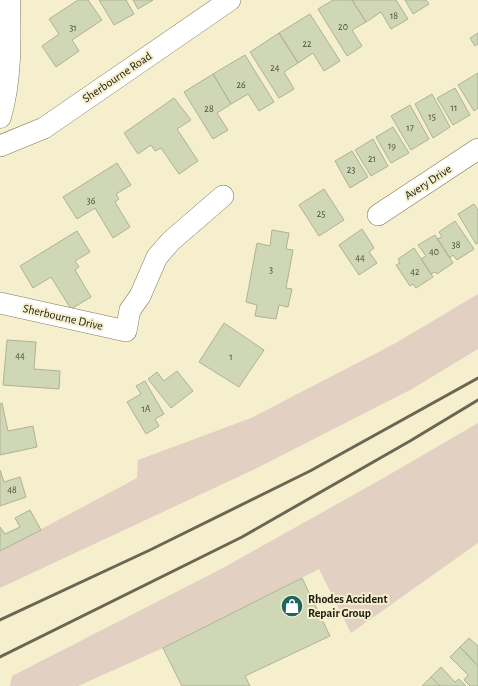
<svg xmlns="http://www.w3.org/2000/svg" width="478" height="686" viewBox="0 0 478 686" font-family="'Alegreya Sans',sans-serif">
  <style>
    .green { fill: #e2d1c3 }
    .building { fill: #d0d7b6; stroke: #adb393 }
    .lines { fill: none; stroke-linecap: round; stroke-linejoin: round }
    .minor-casing { stroke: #807a5b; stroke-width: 22 }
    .secondary-casing { stroke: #807a5b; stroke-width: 23 }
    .minor { stroke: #fff; stroke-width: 21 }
    .secondary { stroke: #fff; stroke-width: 22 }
    .rail { stroke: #6a6653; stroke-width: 3 }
    .labels { text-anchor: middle; stroke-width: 4; stroke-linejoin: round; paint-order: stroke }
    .number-label { font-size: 10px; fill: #4b4c3a }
    .street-label { font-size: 12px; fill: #1f1d11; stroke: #f5efcd }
    .poi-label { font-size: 12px; font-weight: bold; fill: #1f1d11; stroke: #f5efcd; text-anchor: start }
  </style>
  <rect width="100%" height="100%" fill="#f5efcd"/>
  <path class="green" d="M478 294V349L412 389 255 469 0 588V551L137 478 138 460 251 418 394 344Z
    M478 423V543L351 633 319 569 163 648 78 686H10L12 676 223 568 387 476Z"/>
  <path class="building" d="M78 0H88L102 20 72 40 79 51 56 67 42 46 59 34 49 19Z
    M99 0H126L134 14 114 25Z
    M133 0H153L138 9Z
    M333 0H352L366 22 352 30 362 46 347 56 318 9Z
    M352 0H396L408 19 391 29 381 12 366 22Z
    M405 0H426L429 4 413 14Z
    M310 14 340 61 324 71 313 53 298 63 279 33Z
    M279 33 298 63 284 72 294 89 279 98 250 52Z
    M478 33V44L475 46 470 38Z
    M245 55 274 102 259 111 248 94 231 104 213 74Z
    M478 73V108L474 111 458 85Z
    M213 74 231 104 217 113 228 130 213 139 184 92Z
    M455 88 470 115 453 125 437 98Z
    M432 94 450 127 433 138 415 104Z
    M174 98 191 120 177 129 198 161 179 174 161 148 155 151 151 145 138 154 124 133Z
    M410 105 429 139 411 150 391 116Z
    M393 127 409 153 391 163 376 137Z
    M373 139 388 166 371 176 355 150Z
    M352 151 368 177 350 188 335 161Z
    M117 163 131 185 116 194 119 199 115 202 130 227 113 238 95 208 77 219 63 197Z
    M324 189 344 220 319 236 299 205Z
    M474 204 478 210V243L476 244 458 214Z
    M455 221 474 249 457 260 453 255 450 258 437 239 442 237 439 232Z
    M362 229 374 248 369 252 377 263 359 275 339 245Z
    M272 230 289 233 286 249 293 250 286 288 292 289 288 307 279 305 276 319 255 316 257 305 246 302 257 243 270 246Z
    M77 231 90 252 75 261 79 267 75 270 91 297 71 309 51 277 33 288 20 266Z
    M435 235 453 263 437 274 435 272 431 274 421 259 426 256 418 245Z
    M414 248 433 277 416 288 413 284 410 286 396 265 400 263 398 259Z
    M224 323 264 350 239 387 199 362Z
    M7 340 36 342 34 369 60 371 59 389 3 385Z
    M177 371 193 391 171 408 148 379 157 372 164 381Z
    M145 381 164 414 155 419 159 426 146 434 127 402 141 394 136 386Z
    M2 403 8 431 33 426 37 447 0 455V404Z
    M0 470 4 482 20 477 26 497 0 506Z
    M30 510 41 530 0 551V527L5 534 20 527 15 518Z
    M302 578 330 636 245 676 250 686H182L163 648Z
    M469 638 478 646V666L460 647Z
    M460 647 478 666V686H470L464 680 468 675 450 657Z
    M441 667 455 682 459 679 466 686H440L431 677Z
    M431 677 440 686H422Z"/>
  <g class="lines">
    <g class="minor-casing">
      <path id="minor" d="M0 146 44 128 230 0
        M378 215 478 149
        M0 303 126 331 130 310 140 296 157 257 171 241 223 196"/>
    </g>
    <g class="secondary-casing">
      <path id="secondary" d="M0 117C11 79 10 39 9 0"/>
    </g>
    <use href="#minor" class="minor"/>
    <use href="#secondary" class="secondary"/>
    <path class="rail" d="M0 620 150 550 310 471 478 378
      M0 657 242 537 410 441 478 400"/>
  </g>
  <defs>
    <g id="shop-disc" transform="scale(1.15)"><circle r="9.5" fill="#196662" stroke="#f5efcd"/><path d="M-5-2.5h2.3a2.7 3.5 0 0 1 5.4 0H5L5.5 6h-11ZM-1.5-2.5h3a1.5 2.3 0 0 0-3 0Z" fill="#fff"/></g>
  </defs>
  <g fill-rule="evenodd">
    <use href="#shop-disc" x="292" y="606"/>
  </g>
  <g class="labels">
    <g class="number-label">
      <text x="394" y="19">18</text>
      <text x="343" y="30">20</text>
      <text x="73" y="31">31</text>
      <text x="307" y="47">22</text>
      <text x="275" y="71">24</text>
      <text x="241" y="88">26</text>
      <text x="454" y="111">11</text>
      <text x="209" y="112">28</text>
      <text x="432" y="120">15</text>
      <text x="410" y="131">17</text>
      <text x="392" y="149">19</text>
      <text x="372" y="162">21</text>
      <text x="351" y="173">23</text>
      <text x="91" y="204">36</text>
      <text x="321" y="217">25</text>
      <text x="456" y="248">38</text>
      <text x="434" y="255">40</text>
      <text x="360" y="261">44</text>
      <text x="271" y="273">3</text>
      <text x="415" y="275">42</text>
      <text x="20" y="359">44</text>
      <text x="231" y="360">1</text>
      <text x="146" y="412">1A</text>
      <text x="12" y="493">48</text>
    </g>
    <g class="street-label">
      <text transform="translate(117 77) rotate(-34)" y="4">Sherbourne Road</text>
      <text transform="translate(428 182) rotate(-33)" y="4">Avery Drive</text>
      <text transform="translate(63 317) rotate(13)" y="4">Sherbourne Drive</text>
    </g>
    <g class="poi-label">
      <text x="308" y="603">Rhodes Accident<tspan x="308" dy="14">Repair Group</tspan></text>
    </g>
  </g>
</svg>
